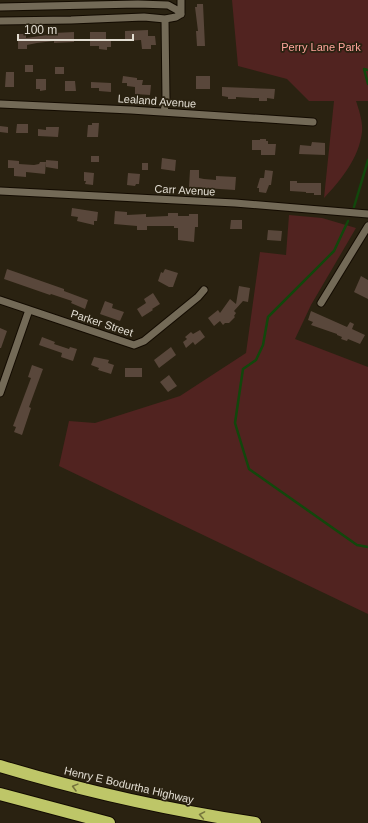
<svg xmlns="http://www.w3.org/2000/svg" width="368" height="823" viewBox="0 0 368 823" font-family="Helvetica,sans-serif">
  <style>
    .green { fill: #512320 }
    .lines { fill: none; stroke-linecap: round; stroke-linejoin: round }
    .stream { stroke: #12470c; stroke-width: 2.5 }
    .building { fill: #59473b }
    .street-casing { stroke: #130b00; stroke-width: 9 }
    .highway-casing { stroke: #130b00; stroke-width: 14 }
    .street { stroke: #736a57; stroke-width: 7 }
    .highway { stroke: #bec668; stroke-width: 12 }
    .oneway { stroke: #74743c }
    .labels { text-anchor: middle; stroke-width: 3.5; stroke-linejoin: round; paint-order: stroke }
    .park-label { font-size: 11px; fill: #fea59c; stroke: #2a2211 }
    .street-label { font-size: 11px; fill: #e2ddd2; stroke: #2a2211 }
  </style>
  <rect width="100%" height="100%" fill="#2a2211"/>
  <path class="green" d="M232 0H368V101H356C359 110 363 122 362 132 359 158 341 180 324 198L334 101H309L287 79 238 66Z
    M289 215 322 218 356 228 311 305 295 339 368 367V614L59 466 69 421 95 423 180 396 246 353 260 252 286 255Z"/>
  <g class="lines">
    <path class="stream" d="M368 70 364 69 368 84
      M354 207 368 160
      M348 221 334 251 268 317 263 345 256 360 243 369 235 423 249 469 357 545 368 547"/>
  </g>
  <path class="building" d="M197 4H203L205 46H197L196 31H198L195 7H197Z
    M148 30V36H155L156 45H151V49H142L141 40 125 41V31Z
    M74 32V42L54 43V41L37 43 27 45V49H18V34H26V38L54 34V33Z
    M90 32H106V39H111V47H107V50L99 49V46H90Z
    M25 65H33V72H25Z
    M55 67H64V74H55Z
    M6 72H14V87H5Z
    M123 76 137 78V80H143L142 85H151L150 95 135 94V87L127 86V83H122Z
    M196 76H210V89H196Z
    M36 79H46V90L40 91V89H36Z
    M65 81H75L76 91H65Z
    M91 82 111 83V92L99 91V88H91Z
    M222 87 275 89 274 99 267 98V101H259V98H253L236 97V99H228V97L222 96Z
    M92 123H99L98 137H87L88 125H92Z
    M17 124H28V133H16Z
    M0 126 8 127V133L0 132Z
    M46 127H59L58 137 38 136V129L46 130Z
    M260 139H266V141H268V144H276L275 155H261V150H252V140H260Z
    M312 142 325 143V155L299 154 300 145 311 146Z
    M91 156H99V162H91Z
    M162 158 176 160 175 171 161 169Z
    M8 160 19 161V164L34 165 39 164 40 162H46L45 174 26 172V177L14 176V168H8Z
    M46 160 58 161V169L46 167Z
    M142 163H148V170H142Z
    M190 170H199V178L204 179 216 180V176L236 177 235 190 189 187Z
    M265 170 273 171 271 185H269L266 193 259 192V188H257L260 178H264Z
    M84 172 94 173 93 185 85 184 86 181H84Z
    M128 173 140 174 139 184H136L135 186 127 185Z
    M290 181H297V183H321V195H314V193H306V192L290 191Z
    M72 208 98 212 97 221H94V225L77 221 78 217 71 216Z
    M115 211 127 212V215L146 214V217L168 216V213H178V216H189V214H198V227H195L194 242 178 240V228H174V226H147V230H137V226L114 224Z
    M231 220H242V229H230Z
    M268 230 282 231 281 241 267 240Z
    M7 269 64 289V291L88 300 85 309 71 303 72 301 51 294 50 295 4 279Z
    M165 269 178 273 173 287H169L158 281 161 272 163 273Z
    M361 276 368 280V299L354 292Z
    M239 286 250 288 248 302 243 301 234 311 236 313 234 316 235 317 229 323H225L223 325 220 321 214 326 208 318 218 310 220 313 230 299 236 304Z
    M153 293 160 304 152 309 153 310 142 317 137 309 146 303 144 299Z
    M105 301 113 304 112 308 124 312 120 321 100 314Z
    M311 311 347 327 350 322 354 324 352 329 365 335 360 344 348 339 347 341 341 339 342 337 337 335V334L311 325 313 322 308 320Z
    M0 328 7 331 1 348H0Z
    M200 330 205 337 195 345 193 342 186 348 183 342 187 339 185 337 191 332 193 334Z
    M42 337 55 342 54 344 69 349 70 347 77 349 73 361 61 357 62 353 39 345Z
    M171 347 176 355 159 368 154 360Z
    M94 357 109 360 108 363 114 365 111 374 98 370 99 368 91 365Z
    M32 365 43 369 29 407 31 408 22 435 14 432 16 427 13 426 31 378 28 377Z
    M125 368H142V377H125Z
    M169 375 177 386 168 392 160 382Z"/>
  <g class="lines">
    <g class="street-casing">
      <path id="street" d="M0 7 138 4 168 5 177 10 181 14
        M181 14V0
        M0 21 71 20 144 17 165 19 176 17 181 14
        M0 104 131 110 313 122
        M164 112 166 100 165 19
        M0 191 235 203 368 214
        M0 300 134 345 144 341 198 297 204 290
        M321 303 368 226
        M0 393 29 310"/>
    </g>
    <g class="highway-casing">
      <path id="highway" d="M0 766C83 791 169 810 255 823
        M0 794 109 823"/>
    </g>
    <use href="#street" class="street"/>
    <use href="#highway" class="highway"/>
  </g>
  <defs><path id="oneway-chevron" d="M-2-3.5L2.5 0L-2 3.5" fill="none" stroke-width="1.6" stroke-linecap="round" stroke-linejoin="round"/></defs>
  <g class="oneway">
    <use href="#oneway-chevron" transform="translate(75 787) rotate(-165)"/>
    <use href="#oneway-chevron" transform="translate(202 815) rotate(-170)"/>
  </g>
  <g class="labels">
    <g class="park-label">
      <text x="321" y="51">Perry Lane Park</text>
    </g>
    <g class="street-label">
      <text transform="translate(157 101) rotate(4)" y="4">Lealand Avenue</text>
      <text transform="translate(185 190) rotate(3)" y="4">Carr Avenue</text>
      <text transform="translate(102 323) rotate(18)" y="4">Parker Street</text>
      <text transform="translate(129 785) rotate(13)" y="4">Henry E Bodurtha Highway</text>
    </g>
  </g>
  <path d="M18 34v6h115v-6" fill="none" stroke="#e2ddd2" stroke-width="2"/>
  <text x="24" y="34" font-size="12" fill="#e2ddd2" stroke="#2a2211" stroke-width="3" paint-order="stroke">100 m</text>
</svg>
